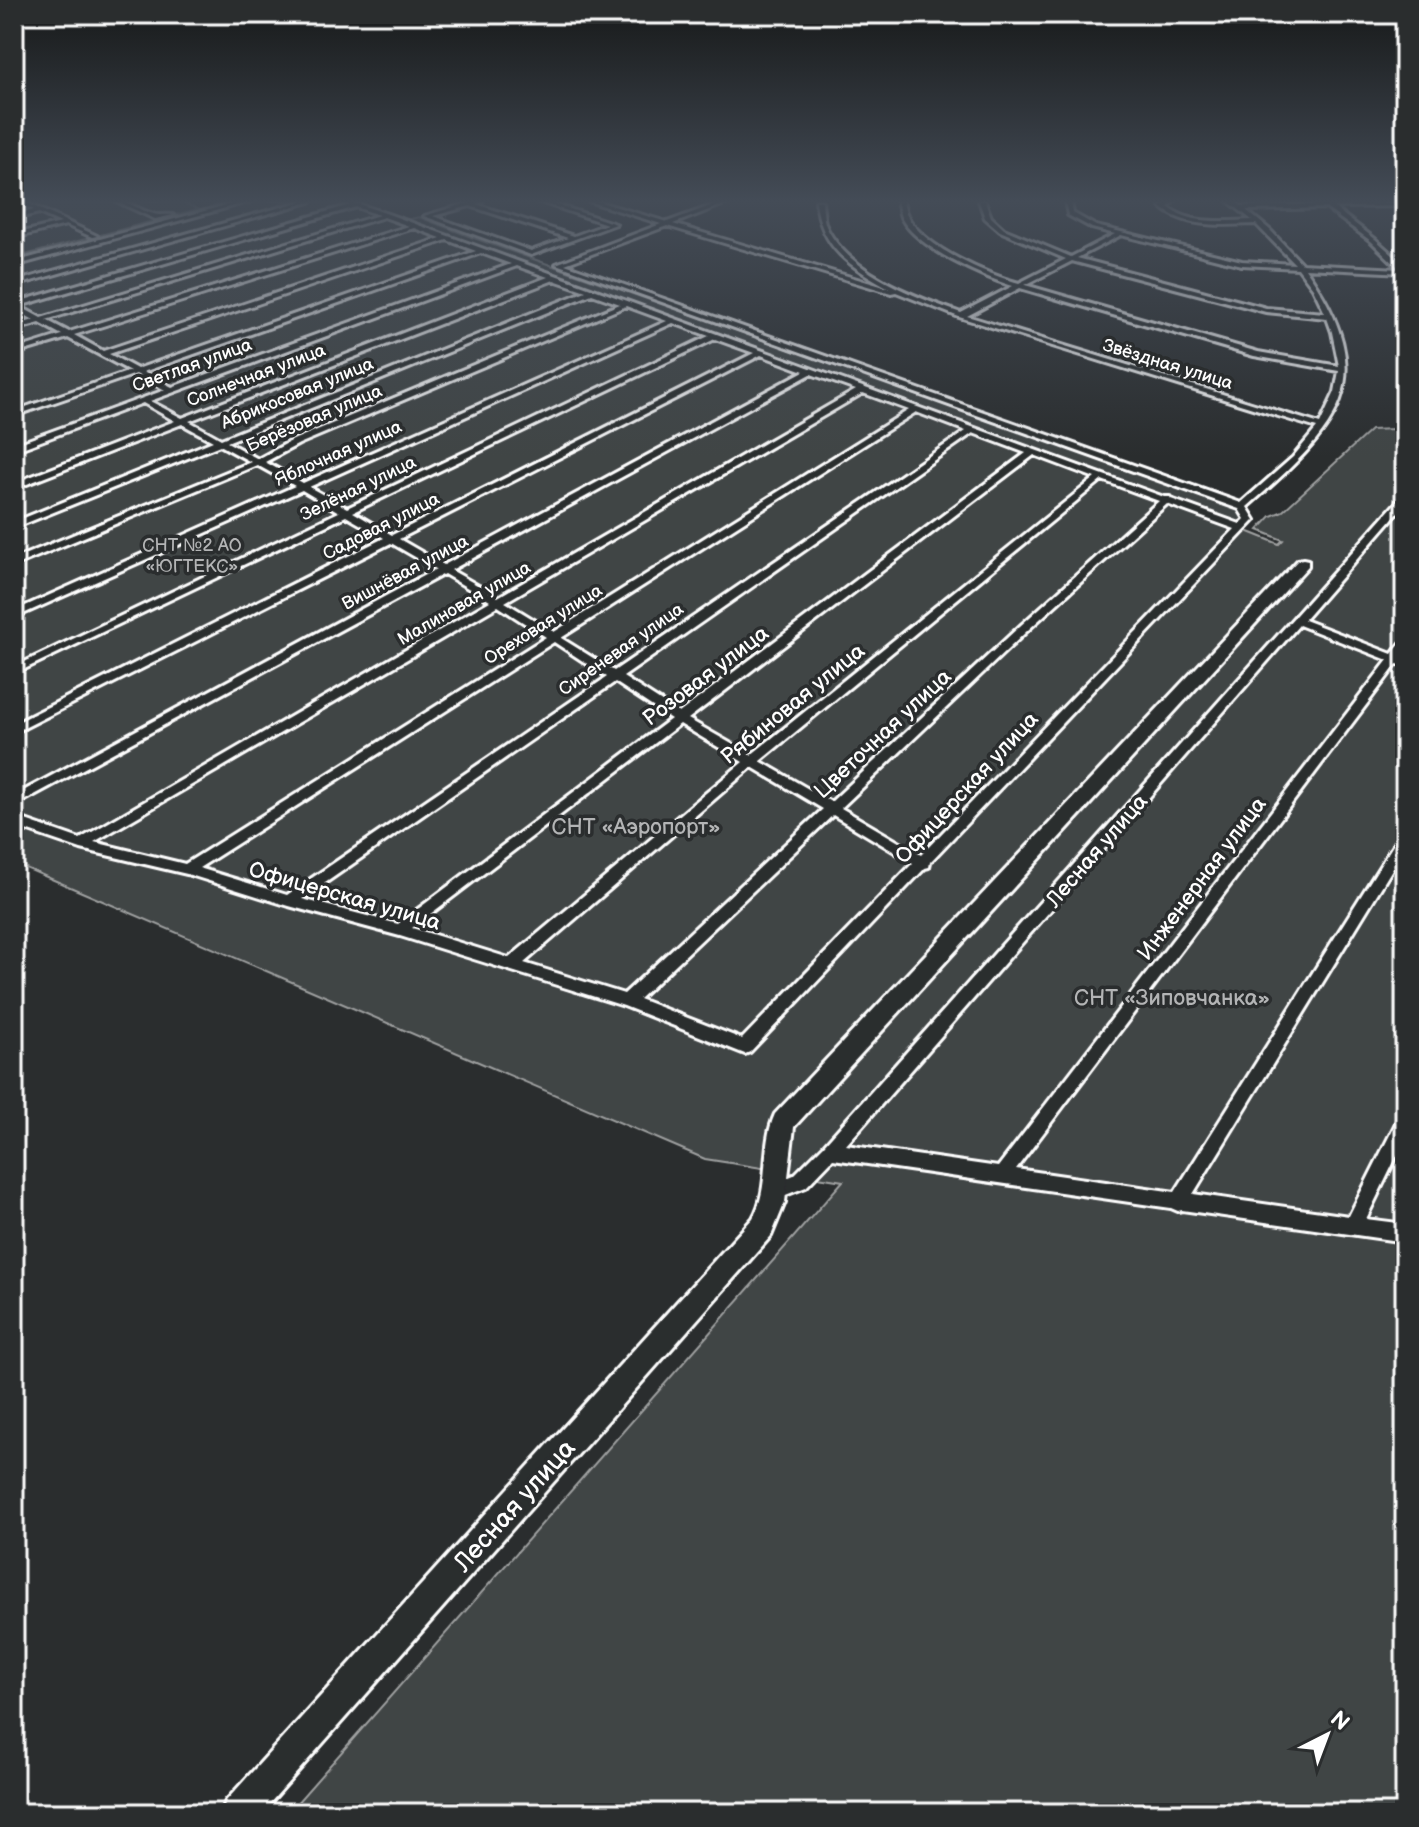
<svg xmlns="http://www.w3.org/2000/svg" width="1419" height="1827" viewBox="0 0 1419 1827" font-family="'Balsamiq Sans',sans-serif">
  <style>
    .green { fill: #414445; stroke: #a0a2a2; stroke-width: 2 }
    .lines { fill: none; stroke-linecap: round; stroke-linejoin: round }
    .street-casing { stroke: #fff; stroke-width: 6 }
    .secondary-casing { stroke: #fff; stroke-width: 6 }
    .street { fill: #2a2d2e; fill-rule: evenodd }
    .secondary { fill: #2a2d2e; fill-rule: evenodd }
    .labels { text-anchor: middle; stroke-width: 7; stroke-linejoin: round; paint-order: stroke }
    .far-street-label { font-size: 18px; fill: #fff; stroke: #2a2d2e }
    .far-park-label { font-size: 18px; fill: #b3b4b5; stroke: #2a2d2e }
    .street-label { font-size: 22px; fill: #fff; stroke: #2a2d2e }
    .park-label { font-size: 22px; fill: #b3b4b5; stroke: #2a2d2e }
    .near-street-label { font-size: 26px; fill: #fff; stroke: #2a2d2e }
  </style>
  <rect width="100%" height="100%" fill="#2a2d2e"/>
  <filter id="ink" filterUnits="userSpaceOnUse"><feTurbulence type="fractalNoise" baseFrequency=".0125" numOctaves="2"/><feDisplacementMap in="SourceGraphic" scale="16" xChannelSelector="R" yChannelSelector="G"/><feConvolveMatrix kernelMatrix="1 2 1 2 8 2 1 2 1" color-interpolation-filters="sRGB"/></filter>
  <g filter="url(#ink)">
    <path class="green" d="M14 201H180L198 209 14 258Z
      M245 201H338L1167 499 1279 544 1283 540 1258 530 1271 516 1283 511 1371 430 1394 429 1405 408V1813H288L843 1181 705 1159 14 863V264Z
      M419 217 474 238 1248 511 1242 525 406 220Z"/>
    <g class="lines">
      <g class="street-casing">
        <path id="street" d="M15 201H23L97 236 92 237 66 225 14 238V234L61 223 39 213 14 219V215L34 210Z
          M116 201C130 201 140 211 154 214 160 216 167 214 173 215L155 219Z
          M242 201H251L14 266V262Z
          M303 201H312L14 286V282Z
          M342 201H350L388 214 1164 497H1170L1171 499 1240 524 1245 519 1239 509 556 264 661 224 588 201H597L667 222 724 201H732L673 224 891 289C851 267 821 249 816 201H822C823 209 823 218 826 226 847 272 915 297 961 313L1013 286C983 277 918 248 902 219 899 214 899 206 897 201H903C904 207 906 214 909 219 928 249 986 274 1019 283L1066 259 1000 231 985 218 979 201H985L991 217 1004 229 1071 257 1115 234 1092 228 1068 215 1065 201H1071L1073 213 1096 226 1242 261 1295 264 1256 224C1225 225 1186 229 1161 207L1168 201H1174L1168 207C1190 225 1225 221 1252 220L1228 201H1235L1241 206 1405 202V206L1333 207 1375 239 1405 266V273L1305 268C1385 382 1337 428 1247 507L1255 520 1253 522 930 862 929 867 925 868 750 1052 745 1054 624 1006 400 936 289 906 187 874 81 849 14 826V816L80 839 490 601 444 574 14 806V796L436 569 391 543 14 733V724L384 538 346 516 14 674V667L339 512 302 490 14 618V611L295 486 257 465 14 566V559L251 462 220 445 14 528V522L213 441 182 424 14 489V483L175 421 143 403 14 451V445L165 390 136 374 14 416V411L130 371 68 338 14 354V350L62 335 40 323 14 330V326L34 320 14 309V303L350 205ZM356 207 379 215 41 318 19 306ZM1326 208 1371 241 1400 269 1302 264 1270 230 1246 210ZM384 217 409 226 69 332 46 320ZM667 226 891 293 896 292 959 317 1317 428 1293 457 1241 503 565 264ZM414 228 441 238 103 351 74 335ZM1121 235 1242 265 1298 268 1313 288 1325 313 1266 308 1077 258ZM447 240 476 251 137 369 109 354ZM481 253 511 264 172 387 143 372ZM1072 261 1266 312 1327 318 1332 332 1339 366 1258 352 1025 285ZM517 266 548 277 182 418 150 401ZM554 280 586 291 221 439 189 421ZM1020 288 1254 356 1339 371 1335 392 1320 424 967 316ZM592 294 620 304 293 440 258 459 227 442ZM626 306 667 321 303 483 265 462 299 444ZM673 323 709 336 347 508 309 487ZM715 339 754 353 392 535 353 512ZM761 355 804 371 444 565 399 539ZM811 374 856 390 498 597 451 570ZM863 393 909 410 554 632 505 602ZM916 412 966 431 614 671 561 638ZM973 433 1026 453 679 713 623 677ZM1034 455 1095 478 751 755 688 719ZM1102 480 1159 501 1020 626 831 802 760 761ZM1167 504 1235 529 921 855 841 808 1028 630ZM498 606 546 637 185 864 94 842ZM554 642 607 677 287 895 199 868ZM615 682 671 719 398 924 302 899ZM680 724 743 762 509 958 412 928ZM752 767 823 809 624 994 524 963ZM833 815 913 863 742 1039 639 999Z
          M474 201H483L476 204 574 236 607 224 537 201H546L616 224 531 255 424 216ZM470 206 568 238 531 251 433 216Z
          M1405 495V504L1304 620 1392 654 1401 643 1405 642V652L1401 658 1405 659V666L1397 664 1016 1169 1175 1192 1400 834 1405 832V848L1193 1194 1349 1216 1399 1117 1405 1115V1139L1366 1219 1405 1224V1242L1182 1210 1178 1211 1171 1208 833 1159 806 1187 778 1198 772 1196 769 1190 772 1184 794 1175 824 1145 1402 496ZM1299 625 1388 660 998 1167 846 1145Z"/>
      </g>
      <g class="secondary-casing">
        <path id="secondary" d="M1303 559 1308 560V566L794 1127 785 1202 771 1236 261 1813H221L226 1801 753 1218C771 1186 760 1147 775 1114L1298 560Z"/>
      </g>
      <use href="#street" class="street"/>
      <use href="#secondary" class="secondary"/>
    </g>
  </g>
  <linearGradient id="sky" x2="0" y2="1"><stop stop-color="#171919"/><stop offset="0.44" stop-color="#444c57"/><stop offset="1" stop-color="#444c57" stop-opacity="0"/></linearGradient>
  <rect width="1419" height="457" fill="url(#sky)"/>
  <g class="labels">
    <g class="far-street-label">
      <text transform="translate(1168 364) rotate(17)" y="6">Звёздная улица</text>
      <text transform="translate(192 365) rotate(-20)" y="6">Светлая улица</text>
      <text transform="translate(256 375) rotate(-21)" y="6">Солнечная улица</text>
      <text transform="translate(297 393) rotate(-22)" y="6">Абрикосовая улица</text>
      <text transform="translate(314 418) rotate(-23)" y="6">Берёзовая улица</text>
      <text transform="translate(338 453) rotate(-24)" y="6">Яблочная улица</text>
      <text transform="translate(358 488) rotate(-26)" y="6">Зелёная улица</text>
      <text transform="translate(381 526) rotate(-27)" y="6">Садовая улица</text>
      <text transform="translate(405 572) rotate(-28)" y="6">Вишнёвая улица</text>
      <text transform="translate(464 603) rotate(-30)" y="6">Малиновая улица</text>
      <text transform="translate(543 624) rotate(-32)" y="6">Ореховая улица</text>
      <text transform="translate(621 649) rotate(-35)" y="6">Сиреневая улица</text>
    </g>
    <g class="far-park-label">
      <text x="192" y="551">СНТ №2 АО<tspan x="192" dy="21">«ЮГТЕКС»</tspan></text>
    </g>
    <g class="street-label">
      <text transform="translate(705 675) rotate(-37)" y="8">Розовая улица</text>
      <text transform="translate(792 703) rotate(-39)" y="8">Рябиновая улица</text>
      <text transform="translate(882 733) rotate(-43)" y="8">Цветочная улица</text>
      <text transform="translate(966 787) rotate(-47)" y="8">Офицерская улица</text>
      <text transform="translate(1096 850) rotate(-49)" y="8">Лесная улица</text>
      <text transform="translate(1201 878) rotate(-53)" y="8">Инженерная улица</text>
      <text transform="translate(345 895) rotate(16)" y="8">Офицерская улица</text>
    </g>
    <g class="park-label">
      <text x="636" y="834">СНТ «Аэропорт»</text>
      <text x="1172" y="1005">СНТ «Зиповчанка»</text>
    </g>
    <g class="near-street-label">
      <text transform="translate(514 1505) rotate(-48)" y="9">Лесная улица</text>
    </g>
  </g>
  <rect width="1419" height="1827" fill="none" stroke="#2a2d2e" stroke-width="48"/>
  <rect x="24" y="24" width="1371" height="1779" fill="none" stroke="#fff" stroke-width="3" filter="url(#ink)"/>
  <g transform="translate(1327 1735) rotate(42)" stroke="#2a2d2e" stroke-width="6" paint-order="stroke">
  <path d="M0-6L14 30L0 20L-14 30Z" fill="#ffffff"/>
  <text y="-12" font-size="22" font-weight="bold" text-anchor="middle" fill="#ffffff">N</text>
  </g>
</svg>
